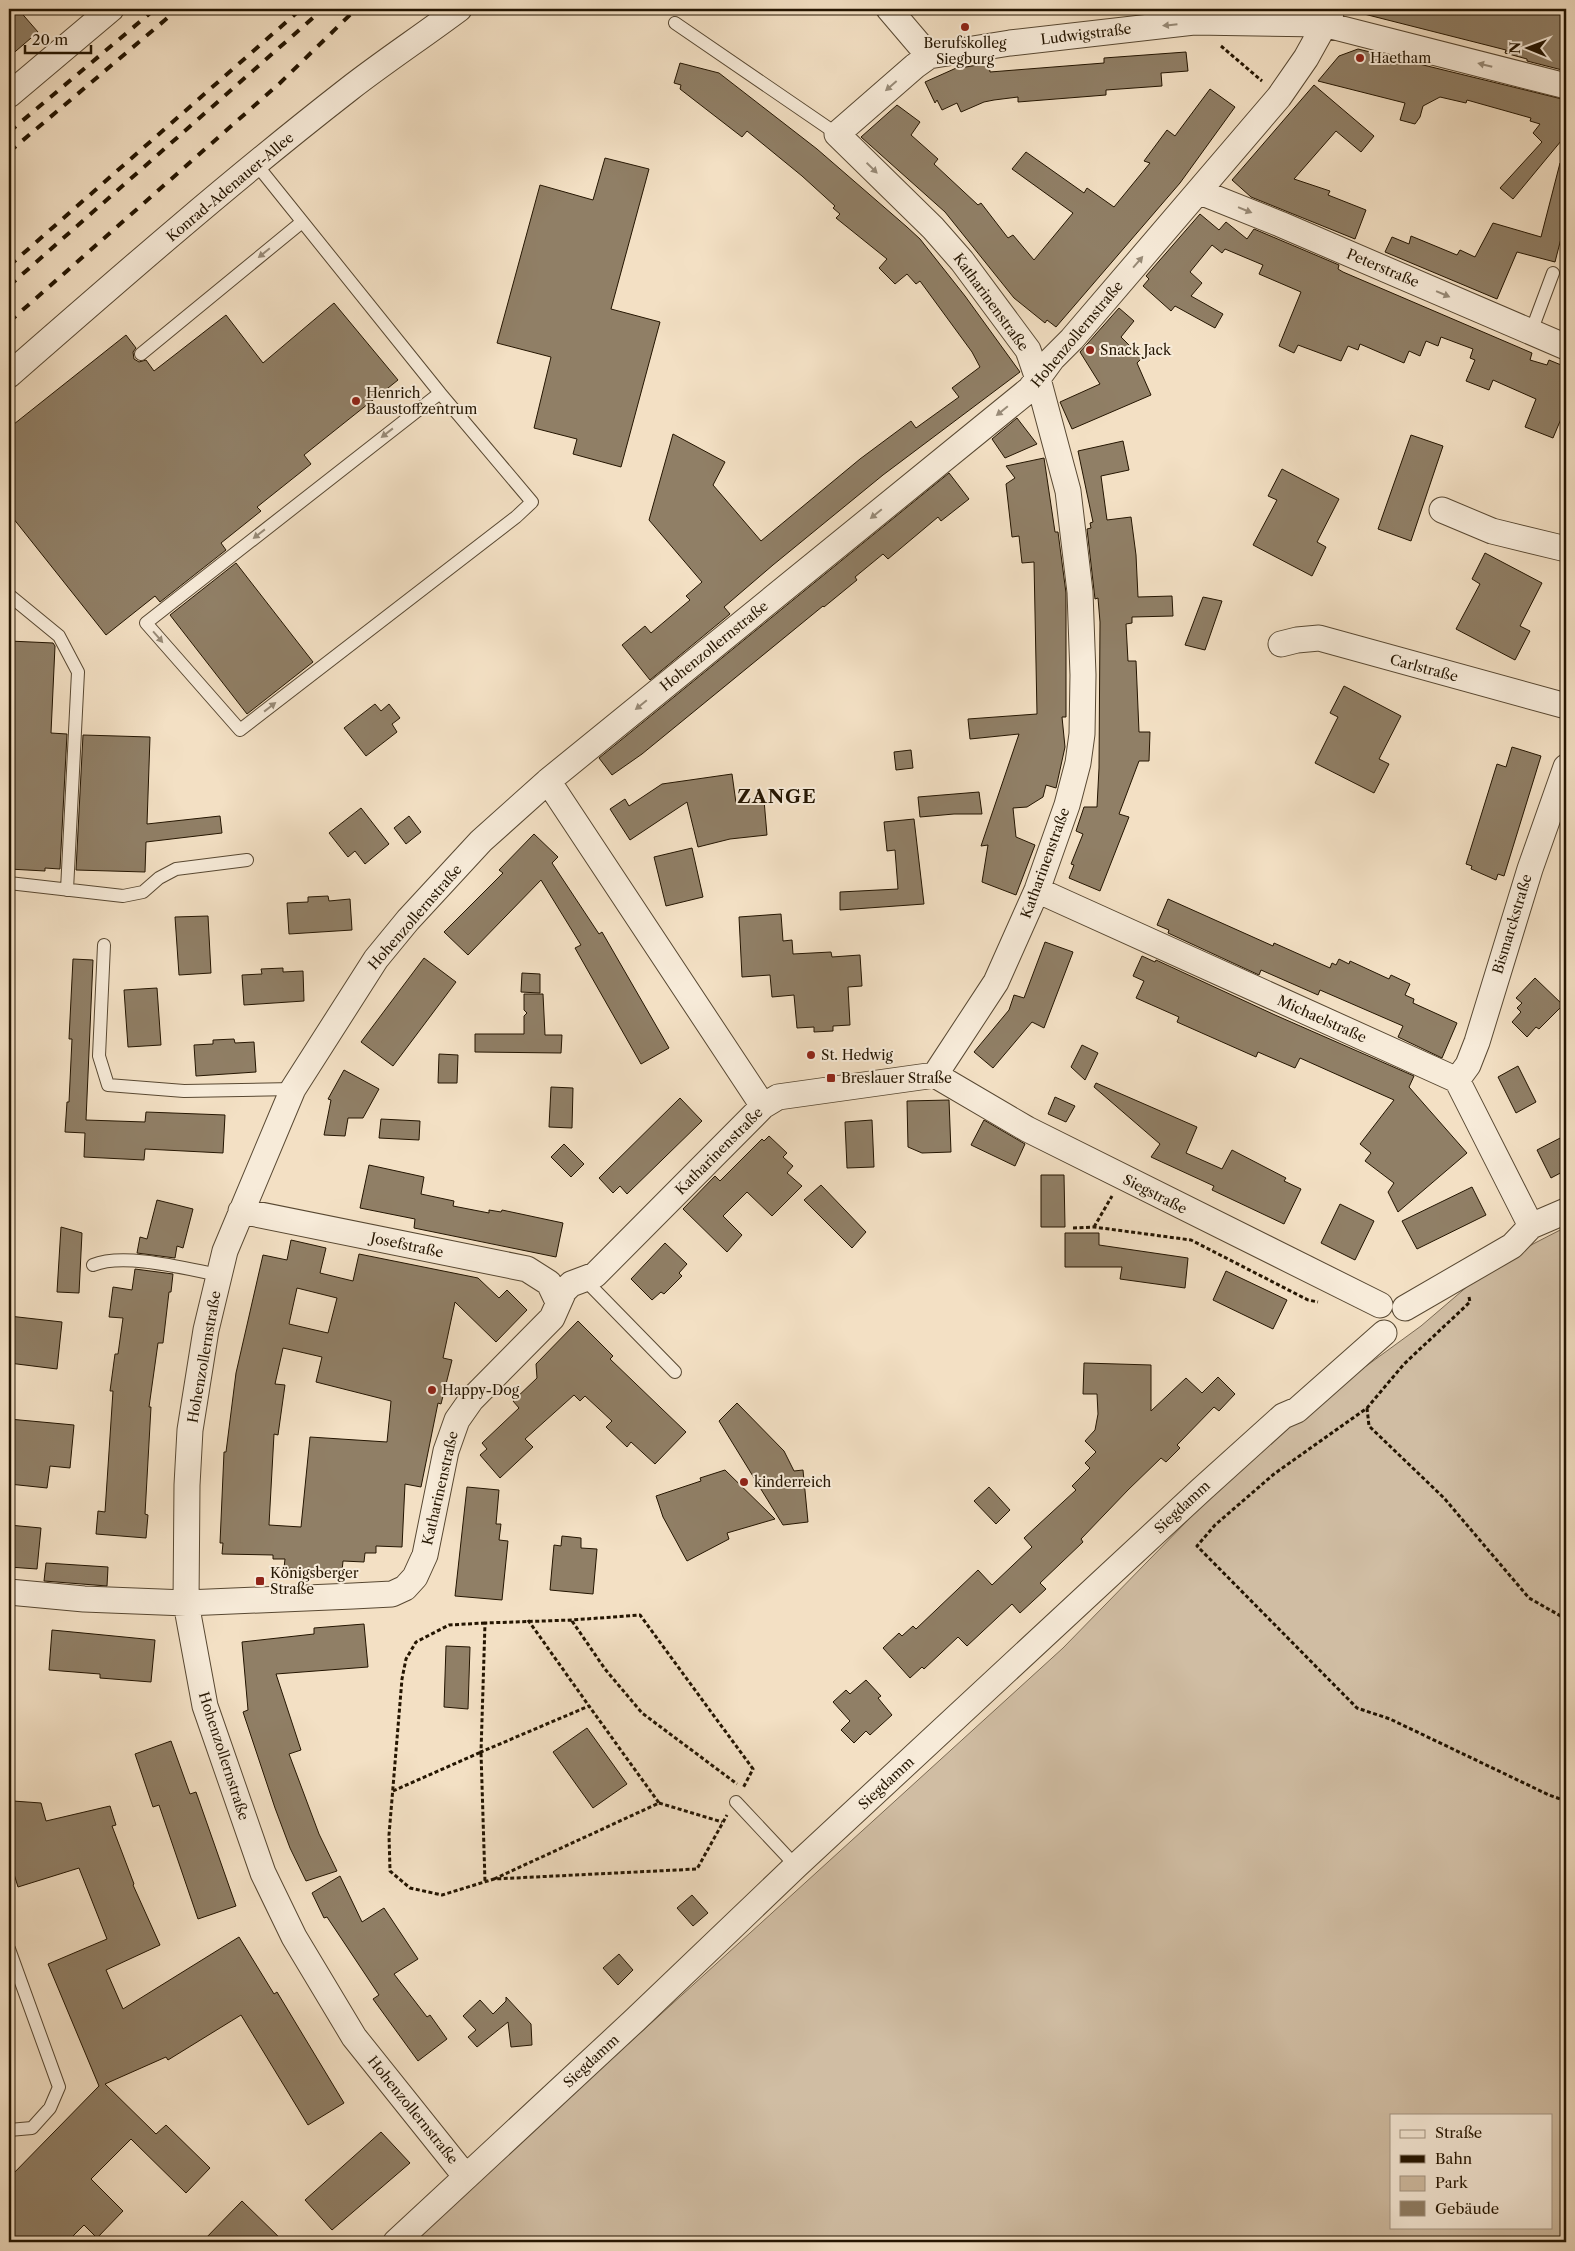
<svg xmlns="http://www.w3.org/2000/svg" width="1575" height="2251" viewBox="0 0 1575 2251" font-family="'Libre Caslon Text',serif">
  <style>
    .green { fill: #d0bda3; stroke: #7a6952; fill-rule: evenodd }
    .building { fill: #907f66; stroke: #241501; fill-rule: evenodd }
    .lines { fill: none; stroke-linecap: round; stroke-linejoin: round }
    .service-casing { stroke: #584832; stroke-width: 14 }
    .minor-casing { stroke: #584832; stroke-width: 27 }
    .path { stroke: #241501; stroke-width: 3; stroke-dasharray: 4 2.5; stroke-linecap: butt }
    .service { stroke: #f7ebd9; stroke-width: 12 }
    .minor { stroke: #f7ebd9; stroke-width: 25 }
    .rail { stroke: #241501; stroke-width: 4; stroke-dasharray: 9 9; stroke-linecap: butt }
    .oneway { fill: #988b78 }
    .poi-dot { fill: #8f2418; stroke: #f7ebd9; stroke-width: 2 }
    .labels { text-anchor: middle; stroke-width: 4; stroke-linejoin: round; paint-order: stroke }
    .street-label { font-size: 14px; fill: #241501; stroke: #f7ebd9 }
    .poi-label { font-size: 14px; fill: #241501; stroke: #f7ebd9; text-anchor: start }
    .district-label { font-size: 19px; font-weight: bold; letter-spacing: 1px; fill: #241501; stroke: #f7ebd9 }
  </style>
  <rect width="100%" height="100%" fill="#f3e0c4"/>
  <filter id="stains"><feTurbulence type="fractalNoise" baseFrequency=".004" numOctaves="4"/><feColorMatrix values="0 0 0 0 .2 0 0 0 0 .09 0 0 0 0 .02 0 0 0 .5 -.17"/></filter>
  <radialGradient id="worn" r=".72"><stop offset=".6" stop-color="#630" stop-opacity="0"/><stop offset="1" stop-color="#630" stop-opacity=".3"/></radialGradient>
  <path class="green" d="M1566 1227V2242H413L459 2198 1063 1648 1232 1475 1347 1380 1421 1326 1469 1285 1533 1244ZM1391 2115H1551V2227H1391Z"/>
  <path class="building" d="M9 9H18L38 32 9 57Z
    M1365 9H1541L1558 13 1566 16V71L1527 61V59L1505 53 1506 50 1364 14Z
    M1358 49 1566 100V135L1513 199 1500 188 1542 142 1533 133 1540 124 1530 121 1531 118 1467 100 1466 103 1440 97 1423 106 1420 117 1415 124 1400 120 1405 103 1318 81 1339 56Z
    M1186 52 1188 71 1161 73 1162 86 1106 90V95L1018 102V97L994 100 984 102 961 112 957 103 942 110 937 100 935 103 925 82 963 65 960 68 989 63 990 72 1104 63V58Z
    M680 63 719 73 817 149 907 227 920 239 965 296 1020 372 883 475 773 565 724 607 730 614 650 680 622 645 645 626 651 633 690 600 686 596 702 582 649 520 673 434 725 462 713 485 761 541 860 459 911 421 916 428 959 397 952 388 980 367 972 352 920 281 916 284 907 274 895 284 879 268 887 259 836 218 840 214 833 208 835 206 802 176 747 131 742 137 680 89 681 85 674 83Z
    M1314 85 1374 136 1361 152 1336 131 1294 179 1330 191 1328 195 1366 210 1355 239 1251 197 1232 180Z
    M1210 89 1235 107 1180 183 1056 327 1047 320 1045 323 1014 298 945 212 861 137 897 105 920 122 911 135 938 159 934 164 978 205 981 203 1008 238 1013 235 1034 260 1073 213 1012 169 1026 152 1084 193 1087 188 1114 207 1150 163 1144 161 1167 130 1175 136Z
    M605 158 649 169 611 309 660 322 621 467 573 454 577 439 534 428 551 357 497 343 540 185 593 200Z
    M1560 163 1566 164V219L1555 262 1517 252 1497 299 1385 252 1392 237 1409 244 1411 236 1457 255 1460 250 1475 257 1493 223 1541 237Z
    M1200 214 1219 230 1226 222 1247 239 1254 229 1339 265 1338 269 1343 272 1532 353 1530 360 1547 365 1549 360 1566 367V407L1553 438 1525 427 1536 399 1493 380 1489 390 1466 381 1475 360 1470 358 1473 349 1441 337 1438 346 1426 341 1420 356 1409 351 1404 363 1360 344 1358 350 1348 346 1341 361 1298 345 1294 353 1279 346 1301 292 1259 274 1263 265 1225 249 1222 253 1212 245 1190 272 1202 283 1191 296 1223 314 1215 328 1175 306 1171 311 1143 286 1149 279 1146 276Z
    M334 303 398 380 304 455 311 464 257 507 261 511 221 543 226 550 160 602 155 596 106 635 9 513V428L126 335 136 348 133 352 134 359 139 362 146 360 154 371 226 315 263 363Z
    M1119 308 1134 321 1121 337 1142 358 1137 363 1151 395 1072 429 1060 402 1100 384 1080 352Z
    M1017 418 1037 444 1005 458 992 439Z
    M1411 435 1443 446 1411 541 1378 529Z
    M1123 441 1129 470 1101 476 1107 520 1131 517 1136 555 1138 597 1172 596 1173 616 1132 617V623L1126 624 1128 661H1136L1139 732H1150L1149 761H1139L1119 814 1129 817 1100 891 1069 878 1074 865 1071 864 1083 834 1076 831 1084 807H1097L1099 768 1100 622 1098 598 1095 599 1087 529 1091 528 1090 523 1093 522 1078 451Z
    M1044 458 1055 532H1058L1066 593V717H1062L1065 747 1056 788 1046 785 1043 797 1027 807 1013 808 1016 837 1035 845 1016 895 982 882 988 845 981 846 1019 734 970 739 968 719 1037 714 1034 562 1022 563 1019 536 1012 537 1006 484 1015 478 1006 466Z
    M1282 469 1339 499 1317 542 1326 547 1312 576 1253 545 1277 500 1268 496Z
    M949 473 969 499 941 521 938 517 888 559 883 554 855 577 857 580 824 607 823 606 642 754 612 775 599 758Z
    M1485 553 1542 583 1520 626 1530 631 1515 660 1456 629 1480 584 1472 579Z
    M236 563 313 662 247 714 170 615Z
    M1203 597 1222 601 1205 650 1185 645Z
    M9 641 53 643 55 646 51 733 67 734 60 869 45 868V871L9 869Z
    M1344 686 1401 716 1379 759 1389 764 1374 793 1315 763 1338 717 1330 713Z
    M375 704 381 711 389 704 400 718 392 724 397 732 366 756 344 728Z
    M83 735 150 737 147 824 220 816 222 833 146 842 145 872 76 870Z
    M1512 747 1541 756 1504 876 1498 874 1496 880 1471 869 1472 866 1466 864 1497 764 1506 767Z
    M911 750 913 768 896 770 894 752Z
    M732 774 736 803 764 800 767 835 730 839 698 847 687 802 630 840 610 809 625 799 629 806 662 784Z
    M979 792 982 814H954L920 817 918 797Z
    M361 808 389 844 365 864 355 851 348 857 329 833Z
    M409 816 421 832 406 844 394 828Z
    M914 819 924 904 840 910V892L898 889 895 850 887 851 884 822Z
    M534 834 558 857 552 863 599 934 602 932 669 1048 641 1064 575 948 581 945 541 880 468 955 444 932 503 873 499 870Z
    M692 848 703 897 666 906 654 857Z
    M328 896 329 901 350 899 352 930 289 934 287 903 308 902V897Z
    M1168 899 1273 946 1274 943 1330 968 1332 963 1336 965 1339 959 1349 964 1350 961 1389 979 1391 975 1410 984 1405 995 1414 999 1413 1003 1457 1023 1442 1058 1398 1037 1403 1026 1320 990 1318 995 1261 970 1259 975 1168 933 1169 930 1157 925Z
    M781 914 783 941 792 940 793 954 831 952 832 957 860 955 862 986 848 987 850 1025 833 1026V1031L814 1032V1027L797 1028 794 995 772 997 770 975 742 977 739 917Z
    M208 916 211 973 179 975 175 917Z
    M1045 942 1073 952 1044 1028 1032 1022 993 1068 974 1052 1009 1010 1014 995 1024 998Z
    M1142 956 1155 962 1156 960 1275 1015 1414 1076 1409 1087 1467 1153 1398 1212 1388 1192 1394 1183 1365 1161 1371 1153 1360 1144 1394 1100 1300 1058 1295 1068 1258 1052 1256 1057 1177 1022 1179 1017 1136 998 1144 981 1133 976Z
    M424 958 456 982 393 1066 361 1042Z
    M73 959 93 960 86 1120 145 1122 146 1112 225 1115 223 1153 145 1149 144 1160 84 1157 85 1133 65 1132 67 1102H69L72 1039H69Z
    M283 968V972L303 971 304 1001 244 1005 242 975 262 974 261 969Z
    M522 973 540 974V993L521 992Z
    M1535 978 1563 1005 1539 1029 1536 1027 1527 1037 1512 1022 1521 1012 1517 1008 1522 1003 1516 998Z
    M157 988 161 1045 128 1047 124 990Z
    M524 994H543L545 1035H562L561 1053 475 1052V1034H524V1016L527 1013 524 1010Z
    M234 1039 235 1043 254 1042 256 1072 196 1076 194 1045 213 1044V1040Z
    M1082 1045 1098 1053 1085 1080 1071 1067Z
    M439 1054 458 1055 457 1083H438Z
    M1518 1066 1536 1102 1516 1113 1498 1077Z
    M344 1070 379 1089 363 1118H348L345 1136 324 1135 331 1100 328 1099Z
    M1096 1083 1197 1127 1186 1153 1222 1169 1232 1150 1286 1178 1284 1181 1301 1189 1284 1224 1212 1190 1214 1186 1151 1157 1160 1144 1094 1087Z
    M551 1087 573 1088 572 1128 549 1127Z
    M1055 1097 1075 1106 1066 1122 1048 1114Z
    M680 1098 702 1121 627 1194 620 1186 613 1193 599 1178Z
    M949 1100 951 1152 922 1153 908 1147 907 1101Z
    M381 1119 420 1121 419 1140 379 1138Z
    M872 1120 874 1167 847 1168 845 1122Z
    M984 1120 1025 1144 1015 1166 971 1145Z
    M1566 1135V1170L1551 1178 1537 1150Z
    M769 1136 787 1153 783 1157 793 1166 787 1173 802 1186 772 1216 747 1192 723 1216 742 1235 727 1252 683 1209 715 1176 720 1181 762 1139 764 1141Z
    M564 1144 584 1164 571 1177 551 1157Z
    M369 1165 424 1177 421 1194 454 1201 453 1206 489 1213V1210L501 1212 502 1210 563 1223 556 1257 414 1228 415 1219 360 1208Z
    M1041 1175H1064L1065 1227H1041Z
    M821 1185 866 1232 852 1248 804 1200Z
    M1472 1187 1486 1215 1417 1249 1402 1221Z
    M157 1200 193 1209 183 1248 177 1246 175 1258 137 1253 140 1237 147 1239Z
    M1340 1204 1374 1221 1355 1260 1321 1243Z
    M61 1227 82 1233 79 1293 57 1292Z
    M1065 1233H1099V1245L1188 1258 1185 1288 1120 1279 1122 1267H1065Z
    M291 1240 326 1248 320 1273 353 1281 359 1254 478 1278 499 1298 507 1290 527 1310 496 1342 455 1302 443 1358 452 1360 441 1404 438 1403 421 1487 405 1484 402 1547 376 1546V1553H365L364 1562 343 1561 342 1571 284 1568 285 1559H273V1555L222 1554 223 1543H220L224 1452H226L236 1373 263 1255 287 1260ZM297 1288 337 1298 328 1333 289 1324ZM283 1348 322 1357 316 1382 391 1401 387 1442 310 1437 301 1527 269 1525 274 1434 278 1435 285 1385 275 1384Z
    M665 1243 687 1264 679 1273 682 1276 664 1294 661 1292 652 1300 631 1279Z
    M135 1269 173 1274 171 1292H169L163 1343H158L149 1407H151L145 1514 148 1515 146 1538 96 1534 98 1511 105 1512 113 1391H110L115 1354H118L123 1318 109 1317 113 1287 132 1290Z
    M1226 1271 1287 1300 1273 1329 1213 1300Z
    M9 1316 62 1322 57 1369 9 1363Z
    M578 1321 613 1356 610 1359 686 1432 655 1464 631 1442 627 1447 606 1427 612 1421 585 1396 580 1401 574 1395 525 1439 533 1447 500 1478 480 1455 487 1449 482 1443 519 1408 513 1401 537 1378 536 1364Z
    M1084 1363 1151 1365V1411L1186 1378 1202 1393 1218 1377 1235 1394 1219 1411 1214 1407 1177 1445 1180 1448 1166 1462 1161 1458 1128 1490 1081 1539 1083 1542 1040 1583 1046 1589 1020 1613 1012 1604 967 1646 958 1637 924 1669 922 1667 910 1678 883 1648 899 1633 902 1636 913 1626 916 1629 978 1570 992 1585 1032 1547 1024 1538 1076 1490 1072 1486 1090 1468 1085 1463 1096 1452 1085 1441 1095 1430 1098 1414 1097 1394H1083Z
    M737 1403 784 1451 794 1471 803 1470 808 1522 783 1525 719 1421Z
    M9 1419 74 1425 70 1468 50 1466 47 1488 9 1484Z
    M725 1470 775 1519 727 1533 729 1539 687 1561 663 1517 656 1496 701 1481 700 1478Z
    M467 1487 499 1490 496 1524H501L499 1540 508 1541 502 1600 455 1596Z
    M989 1487 1010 1510 996 1524 974 1501Z
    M9 1525 41 1528 37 1569 9 1567Z
    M562 1536 581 1538V1548L597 1549 593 1594 550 1590 554 1545 561 1546Z
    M46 1563 108 1567 107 1586 44 1581Z
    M364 1624 368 1667 276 1674 301 1750 289 1754 319 1834 337 1871 306 1881 290 1848 275 1808 243 1712 248 1710 242 1642 314 1634V1628Z
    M52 1630 155 1640 151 1682 100 1678V1674L49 1670Z
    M446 1646 470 1647 468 1709 444 1707Z
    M866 1680 881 1696 878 1698 892 1715 870 1735 866 1731 854 1743 841 1730 850 1721 833 1702 846 1690 850 1694Z
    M587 1728 627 1784 593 1808 553 1752Z
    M171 1741 190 1794 196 1792 236 1906 198 1919 159 1805 153 1807 135 1754Z
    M13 1801 41 1803 46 1821 110 1806 116 1825 112 1826 134 1884 133 1885 160 1945 106 1970 123 2009 239 1937 274 1994 277 1992 344 2103 308 2125 241 2015 168 2060 166 2057 105 2084 156 2134 166 2125 210 2168 186 2193 131 2139 91 2179 123 2211 97 2238 84 2225 67 2242H9V2178L99 2086 48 1964 107 1939 79 1868 18 1887 9 1858V1817H11Z
    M340 1876 362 1922 384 1908 418 1959 394 1974 427 2017 430 2015 447 2039 418 2061 373 1999 379 1995 327 1917 324 1918 312 1893Z
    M692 1895 708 1913 693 1926 677 1908Z
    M619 1954 633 1970 618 1985 603 1968Z
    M506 1997 531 2024 532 2045 511 2047 508 2022 477 2047 468 2037 476 2030 463 2016 480 2000 493 2014 506 2001Z
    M381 2132 410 2163 332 2230 305 2200Z
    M242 2201 284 2242H202Z"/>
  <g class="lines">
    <g class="service-casing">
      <path id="service" d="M675 23 837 134
        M256 164 440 393 532 502 516 517 240 730 146 623 440 393
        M1531 332 1553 273
        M141 354 302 222
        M9 595 59 636 78 672 67 890
        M9 883 123 896 143 892 159 878 176 869 247 860
        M104 945 99 1056 108 1085 184 1091 293 1089
        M93 1265C124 1252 187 1269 219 1275
        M585 1280 675 1372
        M736 1802 796 1866
        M9 1949 59 2087 50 2108 32 2128 9 2130"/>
    </g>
    <g class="minor-casing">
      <path id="minor" d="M889 9 929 56
        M9 95 111 9
        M1200 192 1280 224 1566 347
        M9 375C120 278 232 180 349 89 385 61 423 36 459 9
        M1442 510 1492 531 1566 549
        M1281 644 1297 640 1319 638 1566 706
        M548 781 763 1106
        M1037 890 1457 1080 1531 1226
        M935 1075 1027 1129 1380 1305
        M1457 1080 1468 1065 1477 1042 1530 869 1566 767
        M241 1211 527 1269 549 1283 558 1302
        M1405 1308 1512 1246 1531 1226 1566 1211
        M9 1592 84 1599 186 1603 353 1596 392 1594 405 1588 415 1577 425 1555 446 1451 457 1420 471 1400 552 1318 564 1291 571 1284 595 1275 763 1106 778 1097 935 1075 996 982 1037 890 1067 805 1078 763 1082 734 1083 675 1080 592 1068 491 1038 379 1028 350 962 261 933 228 837 134 915 66 929 56 1010 43 1194 22 1323 24 1566 86
        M466 2177 354 2037 294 1937 263 1873 205 1706 186 1603 187 1485 190 1430 206 1330 225 1251 293 1089 376 959 408 920 481 841 548 781 1030 389 1052 359 1072 339 1279 97 1306 58 1331 13
        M396 2242 635 2020 796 1866 1201 1490 1283 1416 1297 1410 1384 1333"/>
    </g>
    <path class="path" d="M1221 46 1262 81
      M1094 1227 1112 1196
      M1073 1228 1094 1227 1191 1240 1308 1300 1318 1302
      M1469 1297 1470 1302 1404 1364 1367 1408 1274 1474 1215 1525 1197 1546 1357 1708 1390 1719 1549 1795 1566 1801
      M1367 1408 1369 1426 1444 1498 1529 1598 1566 1619
      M528 1620 589 1706
      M572 1621 605 1669 642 1713 737 1784
      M485 1623 449 1625 416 1642 406 1659 402 1679 389 1835 390 1871 410 1888 442 1895 494 1879 697 1869 727 1815
      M393 1791 481 1752 485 1882
      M659 1803 722 1822
      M494 1879 659 1803 589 1706 481 1752 485 1623 572 1620 640 1615 753 1769 743 1788"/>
    <use href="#service" class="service"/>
    <use href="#minor" class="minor"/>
    <path class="rail" d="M9 132 155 9
      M9 152 178 9
      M9 266 301 9
      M9 286 323 9
      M9 322 280 83 356 9"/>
  </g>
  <defs><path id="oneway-solid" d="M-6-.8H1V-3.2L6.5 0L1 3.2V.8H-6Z" transform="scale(1.25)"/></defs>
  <g class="oneway">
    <use href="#oneway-solid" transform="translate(1170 25) rotate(174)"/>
    <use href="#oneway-solid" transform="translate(1485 65) rotate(-166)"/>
    <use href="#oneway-solid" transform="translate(891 86) rotate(139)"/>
    <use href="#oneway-solid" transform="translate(872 168) rotate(44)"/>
    <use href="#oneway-solid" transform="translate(1245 210) rotate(22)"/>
    <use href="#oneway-solid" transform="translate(264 253) rotate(141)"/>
    <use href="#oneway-solid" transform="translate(1138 262) rotate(-49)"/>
    <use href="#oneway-solid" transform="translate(1443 294) rotate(23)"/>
    <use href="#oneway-solid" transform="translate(1002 411) rotate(141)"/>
    <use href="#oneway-solid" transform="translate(387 433) rotate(142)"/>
    <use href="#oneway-solid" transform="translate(876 514) rotate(141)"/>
    <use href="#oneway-solid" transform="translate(259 534) rotate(142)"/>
    <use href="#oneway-solid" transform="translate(158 637) rotate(49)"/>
    <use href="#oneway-solid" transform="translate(641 705) rotate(141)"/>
    <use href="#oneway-solid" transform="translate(270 707) rotate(-38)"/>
  </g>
  <g class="poi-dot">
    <circle cx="965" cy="27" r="5"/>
    <circle cx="1360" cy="58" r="5"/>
    <circle cx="1090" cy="350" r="5"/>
    <circle cx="356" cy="401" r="5"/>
    <circle cx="811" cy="1055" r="5"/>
    <rect x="826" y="1073" width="10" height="10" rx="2.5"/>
    <circle cx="432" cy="1390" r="5"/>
    <circle cx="744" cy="1482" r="5"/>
    <rect x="255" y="1576" width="10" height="10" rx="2.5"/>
  </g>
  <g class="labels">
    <g class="street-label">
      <text transform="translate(1086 34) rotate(-7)" y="5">Ludwigstraße</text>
      <text transform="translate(230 187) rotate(-40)" y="5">Konrad-Adenauer-Allee</text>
      <text transform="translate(1383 268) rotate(23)" y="5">Peterstraße</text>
      <text transform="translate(991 302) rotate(54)" y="5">Katharinenstraße</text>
      <text transform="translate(1077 334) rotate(-50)" y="5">Hohenzollernstraße</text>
      <text transform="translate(714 646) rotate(-39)" y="5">Hohenzollernstraße</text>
      <text transform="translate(1424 668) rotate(15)" y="5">Carlstraße</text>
      <text transform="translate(1045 863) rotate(-70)" y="5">Katharinenstraße</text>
      <text transform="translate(415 917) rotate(-49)" y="5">Hohenzollernstraße</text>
      <text transform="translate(1512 924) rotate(-73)" y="5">Bismarckstraße</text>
      <text transform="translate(1322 1019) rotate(24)" y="5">Michaelstraße</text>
      <text transform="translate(719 1151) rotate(-45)" y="5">Katharinenstraße</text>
      <text transform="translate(1155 1194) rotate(27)" y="5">Siegstraße</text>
      <text transform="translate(407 1245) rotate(12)" y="5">Josefstraße</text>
      <text transform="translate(204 1357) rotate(-80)" y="5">Hohenzollernstraße</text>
      <text transform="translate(440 1488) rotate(-77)" y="5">Katharinenstraße</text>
      <text transform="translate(1182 1507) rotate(-43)" y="5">Siegdamm</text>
      <text transform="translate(224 1756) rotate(72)" y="5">Hohenzollernstraße</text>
      <text transform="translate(886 1783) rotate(-43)" y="5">Siegdamm</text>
      <text transform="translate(591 2061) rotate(-43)" y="5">Siegdamm</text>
      <text transform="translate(413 2110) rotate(51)" y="5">Hohenzollernstraße</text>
    </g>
    <g class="poi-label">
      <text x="965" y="48" text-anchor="middle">Berufskolleg<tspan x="965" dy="16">Siegburg</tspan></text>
      <text x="1370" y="63">Haetham</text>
      <text x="1100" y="355">Snack Jack</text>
      <text x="366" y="398">Henrich<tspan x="366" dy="16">Baustoffzentrum</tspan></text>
      <text x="821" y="1060">St. Hedwig</text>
      <text x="841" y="1083">Breslauer Straße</text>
      <text x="442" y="1395">Happy-Dog</text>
      <text x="754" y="1487">kinderreich</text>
      <text x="270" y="1578">Königsberger<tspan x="270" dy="16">Straße</tspan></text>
    </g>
    <g class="district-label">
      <text x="777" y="803">ZANGE</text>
    </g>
  </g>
  <rect width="1575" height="2251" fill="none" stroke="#f3e0c4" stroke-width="30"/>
  <rect x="10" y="10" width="1555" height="2231" fill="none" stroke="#241501" stroke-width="2.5"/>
  <rect x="15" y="15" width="1545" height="2221" fill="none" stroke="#241501"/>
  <rect x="1390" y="2114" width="162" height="115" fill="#f7ebd9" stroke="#a39583"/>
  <rect x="1400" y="2130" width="25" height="8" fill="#f7ebd9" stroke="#a39583"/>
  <text x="1435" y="2138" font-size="15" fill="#241501">Straße</text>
  <rect x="1400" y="2155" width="25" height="8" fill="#241501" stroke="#a39583"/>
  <text x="1435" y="2164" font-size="15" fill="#241501">Bahn</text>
  <rect x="1400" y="2176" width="25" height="15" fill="#d0bda3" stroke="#a39583"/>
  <text x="1435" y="2188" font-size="15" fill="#241501">Park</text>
  <rect x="1400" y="2201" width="25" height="15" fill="#907f66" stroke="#a39583"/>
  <text x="1435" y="2214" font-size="15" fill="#241501">Gebäude</text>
  <g transform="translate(1528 48) rotate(271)" stroke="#f7ebd9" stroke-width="4" paint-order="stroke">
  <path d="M0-4L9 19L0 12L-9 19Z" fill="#241501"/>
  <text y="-8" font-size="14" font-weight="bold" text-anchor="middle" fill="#241501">N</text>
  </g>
  <path d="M25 45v8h66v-8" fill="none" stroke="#241501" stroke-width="2.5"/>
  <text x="32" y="45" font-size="15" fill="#241501" stroke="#f7ebd9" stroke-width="4" paint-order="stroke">20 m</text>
  <rect width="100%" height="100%" filter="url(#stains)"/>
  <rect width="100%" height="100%" fill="url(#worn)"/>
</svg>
